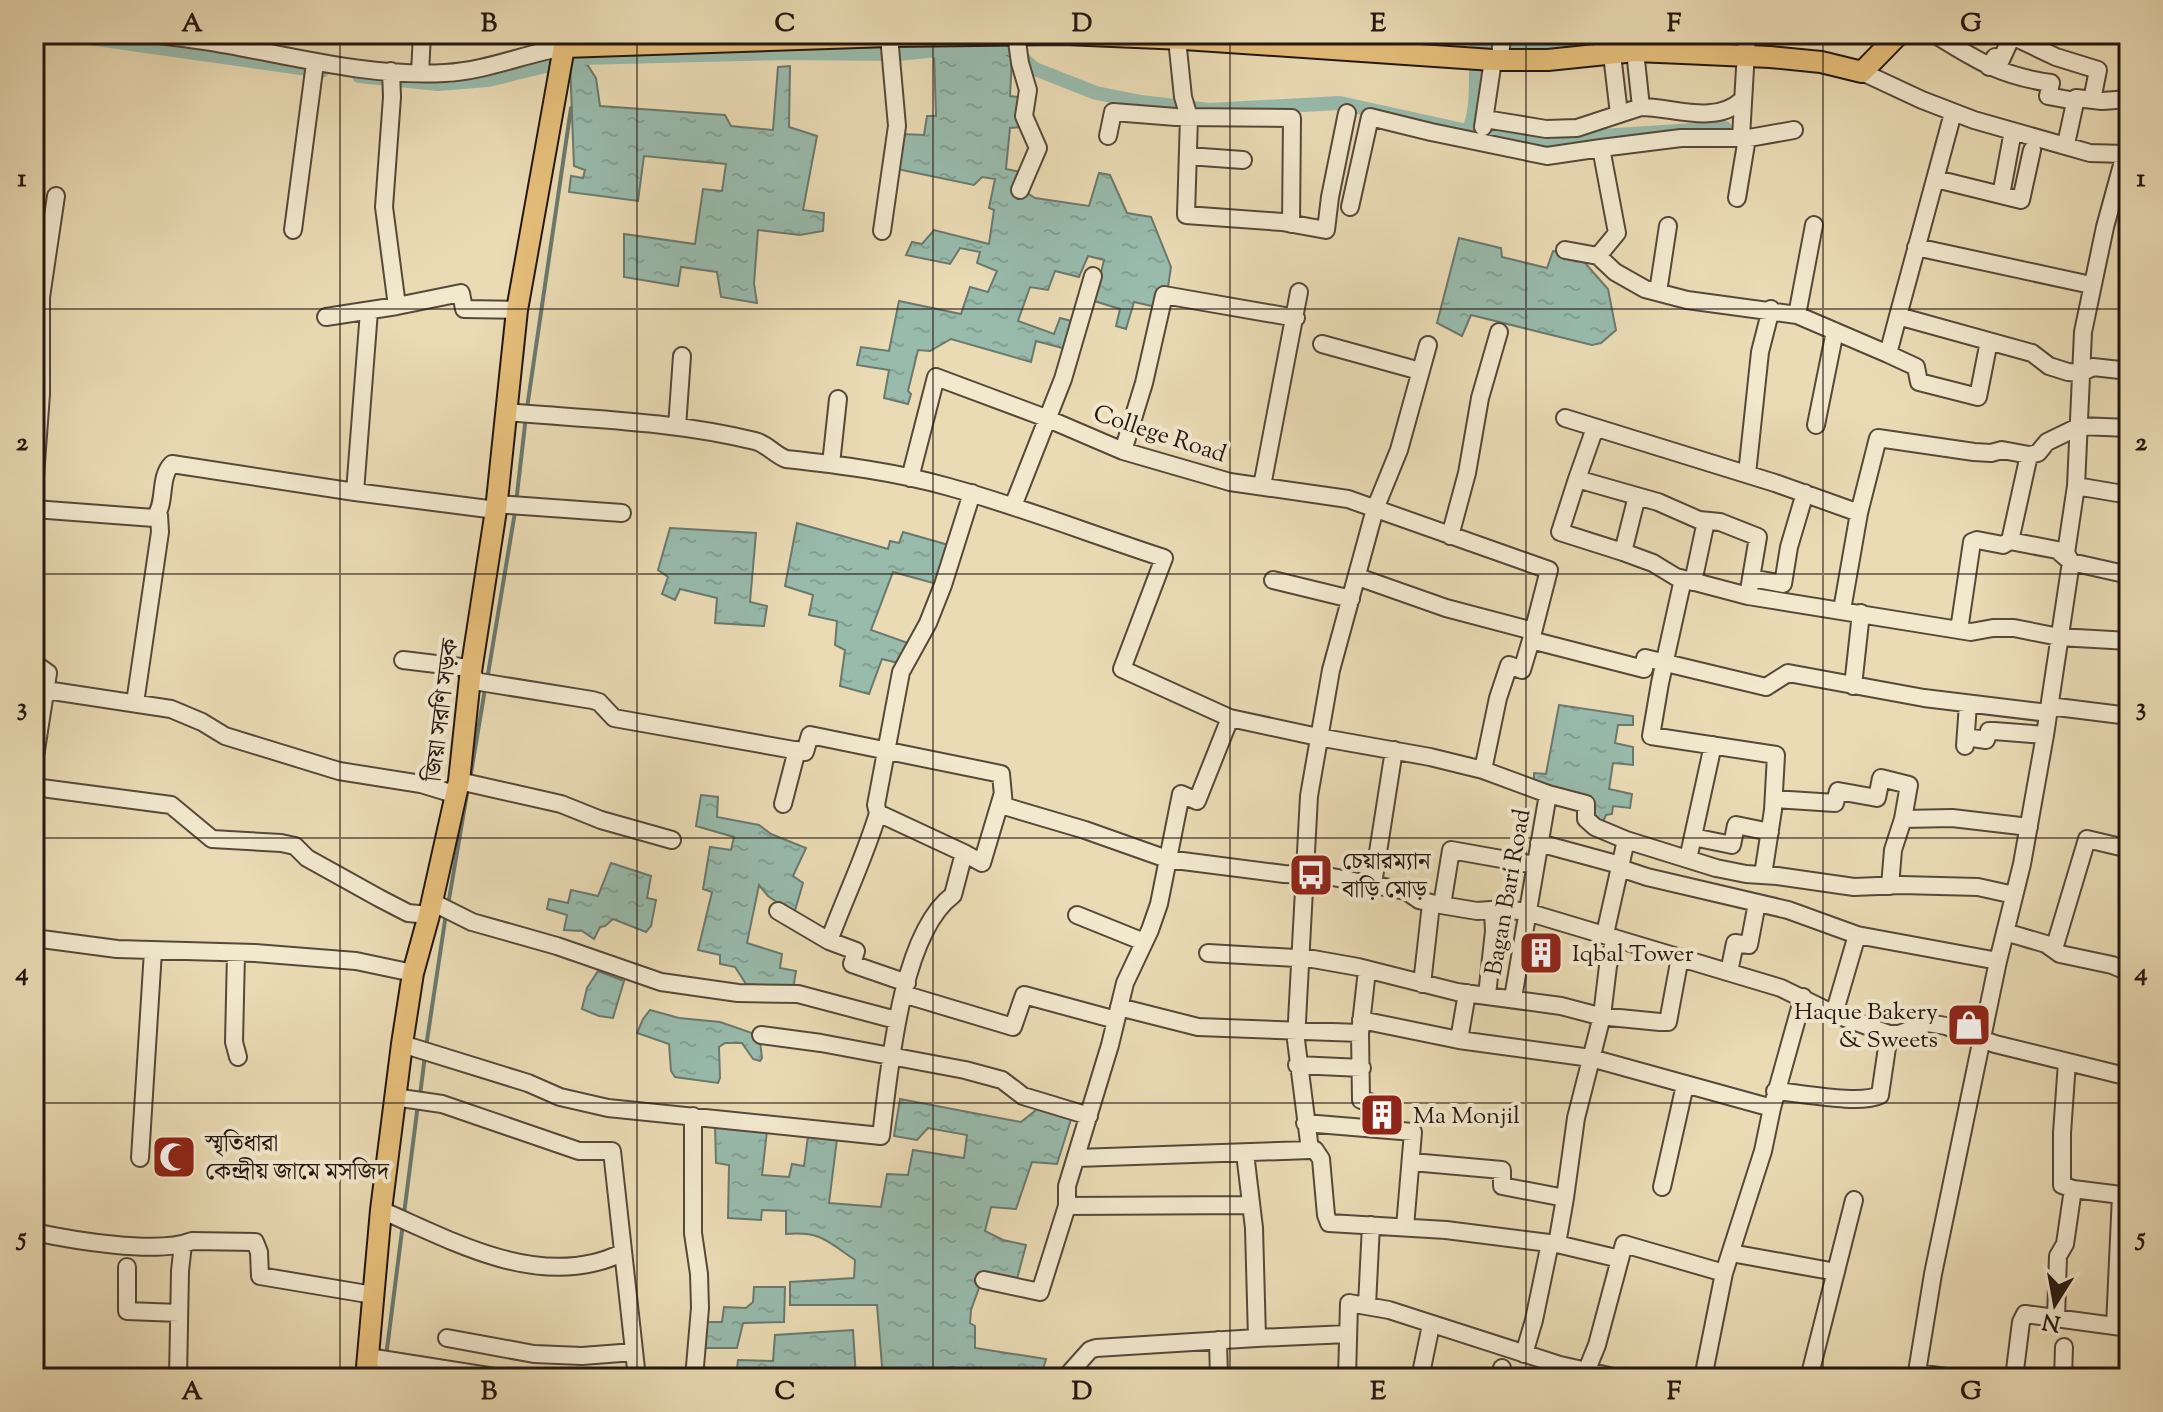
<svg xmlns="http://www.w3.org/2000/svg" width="2163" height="1412" viewBox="0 0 2163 1412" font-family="'Sorts Mill Goudy','Noto Serif Bengali',serif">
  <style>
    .water { fill: url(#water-ripples); stroke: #6a796e; stroke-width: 2 }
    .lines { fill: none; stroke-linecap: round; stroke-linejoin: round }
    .stream { stroke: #6a796e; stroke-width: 4 }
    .canal { stroke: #98bbac; stroke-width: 14 }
    .minor-casing { stroke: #56483a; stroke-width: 20 }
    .major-casing { stroke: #241711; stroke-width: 24 }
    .minor { stroke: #f1e8ce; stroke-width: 16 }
    .major { stroke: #e5be7a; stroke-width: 20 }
    .grid { fill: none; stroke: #241711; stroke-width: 2; stroke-opacity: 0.55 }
    .labels { text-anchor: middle; stroke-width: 8; stroke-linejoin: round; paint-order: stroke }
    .street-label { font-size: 24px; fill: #241711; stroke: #f1e8ce }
    .poi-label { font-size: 24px; fill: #241711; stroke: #f1e8ce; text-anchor: start }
    .neatline { fill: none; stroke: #241711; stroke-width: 3 }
    .grid-label { font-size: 26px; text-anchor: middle; font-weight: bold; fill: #241711 }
  </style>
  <defs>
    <pattern id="water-ripples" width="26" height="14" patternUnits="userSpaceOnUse" patternTransform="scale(2)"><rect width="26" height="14" fill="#98bbac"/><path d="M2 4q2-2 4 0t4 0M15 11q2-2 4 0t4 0" fill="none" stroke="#83a093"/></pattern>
  </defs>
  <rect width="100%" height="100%" fill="#eadbb4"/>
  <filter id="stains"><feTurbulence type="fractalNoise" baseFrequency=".0025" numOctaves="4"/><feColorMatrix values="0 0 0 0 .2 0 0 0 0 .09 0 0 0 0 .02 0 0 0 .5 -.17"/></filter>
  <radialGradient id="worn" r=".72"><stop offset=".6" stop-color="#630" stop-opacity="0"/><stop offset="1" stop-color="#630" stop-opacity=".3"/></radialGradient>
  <path class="water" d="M997 49 1012 58 1010 96 1019 97 1022 127 1010 128 1006 169 1020 172 1024 191 1035 198 1089 206 1099 173 1110 175 1127 213 1151 217 1171 267 1168 287 1157 291 1156 307 1134 302 1126 329 1116 326 1120 309 1094 301 1104 260 1088 256 1079 277 1055 271 1048 290 1030 287 1018 321 1054 334 1060 318 1075 322 1066 349 1036 341 1031 362 951 339 930 351 918 350 908 391 911 394 908 404 884 398 889 370 857 365 861 347 889 351 899 301 961 314 970 287 988 292 997 271 977 263 980 252 960 248 950 264 906 255 912 242 922 244 934 230 989 244 994 210 989 208 995 179 982 177 974 185 897 169 903 134 924 135 927 116H936L934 52Z
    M585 61 596 78 600 106 725 115 731 126 773 130 778 67 790 66 789 127 817 136 803 210 824 213 823 231 800 235 758 230 754 284 757 303 721 297 717 272 681 267 678 286 624 277V234L695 244 703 189 722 191 726 164 644 156 638 201 569 192 571 176 583 178 585 170 574 166 570 62Z
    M1459 238 1501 248 1502 257 1547 268 1553 251 1577 254 1608 289 1616 330 1601 343 1592 345 1471 315 1462 336 1437 323Z
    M797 523 888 549 890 541 899 543 903 532 952 546 937 584 893 572 871 630 908 643 898 663 882 659 869 694 840 686 845 650 835 645 837 621 809 615 813 595 785 586Z
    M670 528 756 533 750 602 767 606 764 626 715 623 717 598 680 589 675 600 662 594 668 577 658 570Z
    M1559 705 1633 716V725H1618L1615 743 1633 747V765L1613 763 1609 789 1632 794 1630 808 1613 806 1612 814 1606 815 1602 824 1534 783V773L1546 774Z
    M701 795 718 797 717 817 759 825 771 834 806 848 793 876 803 883 794 914 768 896 759 885 747 943 782 954 780 968 796 971 793 989 746 984 735 967 720 964V955L698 950 712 892 703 889 710 847 731 850 734 837 696 826Z
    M611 863 651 876 647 898 656 900 651 926 646 932 613 919 605 926 600 927 594 939 582 931 564 930 567 915 547 909 549 899 568 903 571 890 598 896Z
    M598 971 624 981 613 1018 599 1016 582 1009 587 988Z
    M650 1010 679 1018 720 1022 755 1034 760 1041 762 1058 760 1061 753 1059 742 1043H725L719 1047 720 1078 718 1083 675 1077 671 1071 669 1044 637 1033 643 1019Z
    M900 1099 1021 1122 1041 1106 1073 1113 1057 1164 1032 1162 1016 1209 991 1207 985 1231 1003 1240 1026 1245 1017 1279 984 1274 971 1310 970 1323 975 1326V1348L1046 1359 1042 1373 1037 1378H955L953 1367 883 1378 877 1305H790V1282L854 1278 855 1260C827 1241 821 1231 786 1234V1211L762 1210 761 1220 728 1218 729 1165 716 1163 715 1125 767 1131 762 1175 789 1177 792 1164 804 1166 808 1136 837 1139 829 1203 881 1207 887 1174 908 1175 913 1150 964 1158 967 1135 928 1128 917 1140 894 1136Z
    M754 1287H785L784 1322 743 1323 737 1348H702L704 1322H722L724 1307 746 1308 753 1302Z
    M853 1330 856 1378H736L738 1360 773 1361 775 1335Z"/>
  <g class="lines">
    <path class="stream" d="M527 408 571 108
      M516 503 526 416
      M487 680 515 512
      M470 779 485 689
      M448 905 468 788
      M426 1047 446 914
      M420 1095 425 1056
      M404 1214 418 1104
      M386 1357 403 1223
      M383 1378 384 1366"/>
    <path class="canal" d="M61 34 322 71
      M359 76 438 84 488 80 579 58 786 53 898 54 968 47 1010 48 1035 69 1096 93 1141 102 1209 110 1340 103 1472 132
      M1468 131C1480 108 1474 71 1477 44L1569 48 1576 41 1577 34
      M1493 136 1553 146 1601 136 1725 128"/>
    <g class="minor-casing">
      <path id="minor" d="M150 34C176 37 202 40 228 45 300 58 372 77 445 73 486 71 524 54 564 47
        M1016 34 1020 63 1028 90 1024 116 1038 148 1020 190
        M1934 34C1976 60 2000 76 2051 83L2048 96 2075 101
        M1177 39 1183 97 1189 117 1186 215 1282 222 1326 230 1330 197 1347 113
        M1619 53V34
        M1400 54 1404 34
        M1500 60 1502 34
        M1613 63 1619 114
        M1989 67 1995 57 2001 60 2012 36 2056 57 2098 70 2092 100
        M391 71 392 97 384 207 397 306
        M1862 72 1922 100 1974 120 2090 153 2125 154 2105 227 2083 332 2076 486 2066 553 2071 562 2045 735 2022 864 1998 961 1933 1274 1916 1378
        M420 73 422 34
        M1641 107C1673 107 1714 125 1741 101
        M1953 113 1898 316 2032 353 2049 366 2068 372 2081 373 2093 367 2129 371
        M1485 119 1546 129 1577 128 1641 107 1635 51
        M1483 127 1493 60
        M1108 136 1113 112 1176 117 1292 118 1291 224
        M1741 137 1747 34
        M2066 144 2076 98 2102 101 2129 99
        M1188 156 1243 160
        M1936 179 2021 200 2032 150
        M2001 195 2013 131
        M1737 198 1747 138
        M1350 207 1370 117 1431 132 1547 156 1601 148
        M293 230 315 63
        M882 231 897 126 889 36
        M1916 247 2091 285
        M1565 250 1598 256 1615 272 1645 289 1687 300 1797 315 1888 354 1898 316
        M1598 256 1617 233 1601 148 1681 138H1749L1794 130
        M1658 292 1668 226
        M1797 315 1814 225
        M326 317 397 306 461 293 464 309 517 310
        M1322 344 1420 371
        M1428 345 1399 450 1375 509 1331 670 1309 796 1296 1040 1310 1150H1315L1321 1159 1326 1215 1329 1223 1446 1230 1557 1244
        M1888 354 1916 367 1919 382 1978 397 1989 341
        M505 412C588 419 674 421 755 441 767 444 775 455 786 459 841 465 896 472 949 487 1022 507 1093 535 1164 558L1122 669 1230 718 1197 801 1181 794 1159 904 1150 930 1125 983 1110 1045 1067 1186V1206L1040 1292 984 1280
        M1565 418 1775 483 1859 513 1878 438 1974 452 1991 453 2002 450 2029 455 2038 453 2047 442 2080 426 2129 428
        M1816 425 1835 331
        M677 427 682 356
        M1595 428 1577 479 1658 502 1699 520 1720 522 1758 537 1748 596 1971 632 1993 628H2014L2059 637 2129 641
        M1123 451 1144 383 1164 295 1296 318
        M2029 455 2010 541 2057 550 2071 562 2129 575
        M831 464 838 399
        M1747 474 1760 352 1771 309
        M910 478 936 377 1046 418 1123 451 1230 482 1348 499 1549 570 1531 640 1644 669 1645 658 1766 687 1788 673 1924 698 2048 713
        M1577 479 1560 532 1623 552
        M1262 486 1299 292
        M2076 486 2129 495
        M34 490 41 394V297L56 196
        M355 492 369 311
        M1637 496 1623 552 1653 563 1676 577 1748 596
        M496 504 622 513
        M1013 506 1063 379 1093 276
        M34 509 154 518C167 504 158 478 172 464L355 492 496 510
        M1450 536 1467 473 1480 398 1499 332
        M1358 577 1446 608 1533 631
        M1751 578 1783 584 1789 547 1805 493
        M1683 579 1660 683 1651 736 1776 755 1773 810 1763 875
        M1273 580 1351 599
        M1693 582 1706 521
        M1842 610 1859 513
        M1959 630 1972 542 1977 540 2003 545 2010 541
        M403 660 469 668 474 676 470 678 480 682 592 700 599 702 614 718 805 752 810 735 1001 774 1004 806 1085 830 1167 859 1284 874 1322 875 1406 891 1419 900 1435 904 1477 911 1504 909 1527 912 1781 988 1834 1014 1889 1034H1899L1928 1023 1946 1026 1995 1044 2129 1077
        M34 663 48 673 34 763
        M1853 686 1861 613
        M46 690 171 709 202 722 225 736 339 771 421 784 457 795
        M135 703 160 532 159 515
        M2049 706 2129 716
        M1230 718 1318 737 1430 757 1483 770 1548 794 1586 804V819L1595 827 1626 840
        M1966 737 1986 740 1989 731H1994L2045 735
        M1965 746 1968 704
        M1483 770 1498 698 1509 665 1522 670 1531 640
        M459 781 561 804 601 820 672 840
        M34 787 171 805 212 839 281 843 295 846 307 858 379 898 408 913 429 915
        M1774 799 1835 803 1838 791 1877 798 1881 778 1909 785 1903 819 1952 818 2029 827
        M783 804 797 750
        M1693 837 1732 845 1736 825 1770 832
        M1539 843 1620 865
        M964 853 878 813 876 805 901 672 928 623 943 585 972 493
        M1688 859 1713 745
        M1620 868 1647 877 1788 910 1857 935
        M1373 884 1394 750
        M1890 886 1893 850 1903 819
        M432 902 472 922 557 946 661 982 738 993 798 994 896 1020
        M1442 905 1451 850 1535 865
        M778 911 829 941 856 951 852 964 907 983
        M1077 915 1144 942
        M2005 932 2046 944 2060 954 2112 965 2129 972
        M1605 934 1626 840 1716 868 1746 874 1777 876 1854 887 1901 885 1978 887 2014 895
        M34 938 117 949 255 953 356 961 413 973
        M829 941C845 897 865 857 878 813
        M2054 949 2087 839 2129 849
        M236 953 234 1042 238 1057
        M1208 953 1313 959 1358 967 1457 992 1561 1006 1599 1016 1660 1022H1668L1680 957
        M1367 970 1360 1033 1361 1100 1370 1102V1128
        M1729 972 1735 943 1749 945 1757 903
        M1422 984 1431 904
        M903 994 1013 1027 1024 995 1116 1020
        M1487 995 1494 931 1493 911
        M1513 998 1548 794
        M1119 1007 1198 1027 1360 1033
        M1834 1014 1857 935 1998 961
        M1361 1020 1459 1040 1467 993
        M761 1035 821 1043 965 1070 1002 1080 1023 1096 1089 1116
        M1459 1040 1591 1058 1772 1108 1803 997
        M402 1044 528 1083 560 1097 608 1108 881 1136C889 1074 900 934 953 895L964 853 982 863 1002 796
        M2067 1062 2062 1133V1185L2073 1189 2129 1196
        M1297 1065 1362 1068
        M1775 1091C1801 1093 1860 1105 1880 1095L1889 1034
        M394 1097 442 1104 579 1151H612L637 1378
        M693 1116V1233L699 1274 700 1308 694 1378
        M1305 1123 1413 1132 1405 1227
        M1245 1153 1254 1228 1257 1338 1348 1334
        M140 1158 153 951
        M1077 1158 1310 1150
        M1412 1162 1502 1170V1186L1565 1198 1576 1118 1602 1016 1608 966 1615 938
        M1662 1187 1685 1085
        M1565 1198 1557 1244 1620 1259 1624 1244 1724 1273 1763 1151 1772 1108
        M1067 1206 1251 1205
        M381 1210C446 1238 521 1280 593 1263 603 1261 613 1257 622 1253
        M34 1232C71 1240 158 1255 192 1241L255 1242 259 1252 260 1276 373 1295
        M1731 1253 1836 1272
        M127 1267V1311L179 1313
        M1367 1305 1371 1225
        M2056 1318 2058 1256 2065 1244 2073 1189
        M2115 1326 2121 1195
        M447 1338 534 1354 582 1356 634 1352
        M1218 1340 1219 1378
        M1524 1354 1534 1320 1550 1243
        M368 1357 501 1378
        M1586 1372 1597 1345 1620 1259
        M1917 1373 1953 1378
        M178 1378 180 1271 183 1244
        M1065 1378 1090 1350 1096 1348 1257 1338
        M1347 1378 1349 1303 1389 1310 1560 1365 1618 1378
        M1420 1378 1431 1325
        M1499 1378 1502 1368
        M1703 1378 1724 1273
        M1809 1378 1854 1200
        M2014 1378 2021 1322 2025 1314 2129 1328
        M2063 1378 2064 1347"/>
    </g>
    <g class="major-casing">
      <path id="major" d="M366 1378 381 1210 402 1044 413 973 429 915 459 781 470 678 496 510 517 310 564 47 889 36 1064 34 1184 39 1493 60H1548L1635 51 1683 53 1770 57 1821 62 1862 72 1899 34"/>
    </g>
    <use href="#minor" class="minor"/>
    <use href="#major" class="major"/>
  </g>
  <path class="grid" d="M340 34V1378M637 34V1378M933 34V1378M1230 34V1378M1526 34V1378M1823 34V1378M34 309H2129M34 574H2129M34 838H2129M34 1103H2129"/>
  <defs>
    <g id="bus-square" transform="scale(2.3)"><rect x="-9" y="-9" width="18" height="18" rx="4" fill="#8f2418" stroke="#f1e8ce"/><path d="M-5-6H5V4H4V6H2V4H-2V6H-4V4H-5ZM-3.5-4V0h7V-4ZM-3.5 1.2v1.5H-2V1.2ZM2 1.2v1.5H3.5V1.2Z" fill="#fff"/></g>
    <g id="building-square" transform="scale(2.3)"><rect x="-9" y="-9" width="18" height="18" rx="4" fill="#8f2418" stroke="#f1e8ce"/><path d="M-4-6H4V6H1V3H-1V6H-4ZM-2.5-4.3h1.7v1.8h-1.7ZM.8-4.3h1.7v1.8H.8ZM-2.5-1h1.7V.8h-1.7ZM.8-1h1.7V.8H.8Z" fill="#fff"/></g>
    <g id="shop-square" transform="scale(2.3)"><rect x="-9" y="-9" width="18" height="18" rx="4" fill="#8f2418" stroke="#f1e8ce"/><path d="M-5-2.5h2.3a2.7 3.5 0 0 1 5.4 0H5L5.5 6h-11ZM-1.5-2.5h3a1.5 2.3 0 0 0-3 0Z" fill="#fff"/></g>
    <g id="mosque-square" transform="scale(2.3)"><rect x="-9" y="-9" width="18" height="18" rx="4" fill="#8f2418" stroke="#f1e8ce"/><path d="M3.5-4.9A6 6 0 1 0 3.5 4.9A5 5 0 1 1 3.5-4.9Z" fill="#fff"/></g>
  </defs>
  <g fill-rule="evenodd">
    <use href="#bus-square" x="1311" y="875"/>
    <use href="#building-square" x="1541" y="953"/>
    <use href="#shop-square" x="1969" y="1025"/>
    <use href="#building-square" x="1382" y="1115"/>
    <use href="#mosque-square" x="174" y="1157"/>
  </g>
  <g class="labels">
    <g class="street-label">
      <text transform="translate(1160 433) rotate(18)" y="8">College Road</text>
      <text transform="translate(441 710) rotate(-83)" y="8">জিয়া সরণি সড়ক</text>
      <text transform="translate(1507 892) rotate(-80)" y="8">Bagan Bari Road</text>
    </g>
    <g class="poi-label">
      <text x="1342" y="869">চেয়ারম্যান<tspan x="1342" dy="28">বাড়ি মোড়</tspan></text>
      <text x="1572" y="961">Iqbal Tower</text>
      <text x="1938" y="1019" text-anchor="end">Haque Bakery<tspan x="1938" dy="28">&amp; Sweets</tspan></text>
      <text x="1413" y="1123">Ma Monjil</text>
      <text x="205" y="1151">স্মৃতিধারা<tspan x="205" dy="28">কেন্দ্রীয় জামে মসজিদ</tspan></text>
    </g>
  </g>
  <rect width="2163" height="1412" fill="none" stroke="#eadbb4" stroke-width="88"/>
  <g transform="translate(2055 1304) rotate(191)" stroke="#f1e8ce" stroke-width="6" paint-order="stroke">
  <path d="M0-6L14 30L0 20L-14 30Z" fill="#241711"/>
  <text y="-12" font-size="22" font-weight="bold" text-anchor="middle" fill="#241711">N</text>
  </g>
  <rect x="44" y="44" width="2075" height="1324" class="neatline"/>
  <g class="grid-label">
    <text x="192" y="31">A</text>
    <text x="489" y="31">B</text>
    <text x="785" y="31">C</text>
    <text x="1082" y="31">D</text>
    <text x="1378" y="31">E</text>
    <text x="1674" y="31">F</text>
    <text x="1971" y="31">G</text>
    <text x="22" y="186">1</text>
    <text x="2141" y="186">1</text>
    <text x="22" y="450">2</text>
    <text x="2141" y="450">2</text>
    <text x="22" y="715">3</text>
    <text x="2141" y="715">3</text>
    <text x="22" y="980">4</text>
    <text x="2141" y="980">4</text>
    <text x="22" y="1245">5</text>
    <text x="2141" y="1245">5</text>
    <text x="192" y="1399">A</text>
    <text x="489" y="1399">B</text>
    <text x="785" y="1399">C</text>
    <text x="1082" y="1399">D</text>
    <text x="1378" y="1399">E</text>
    <text x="1674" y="1399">F</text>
    <text x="1971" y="1399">G</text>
  </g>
  <rect width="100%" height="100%" filter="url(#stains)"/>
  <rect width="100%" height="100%" fill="url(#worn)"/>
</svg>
